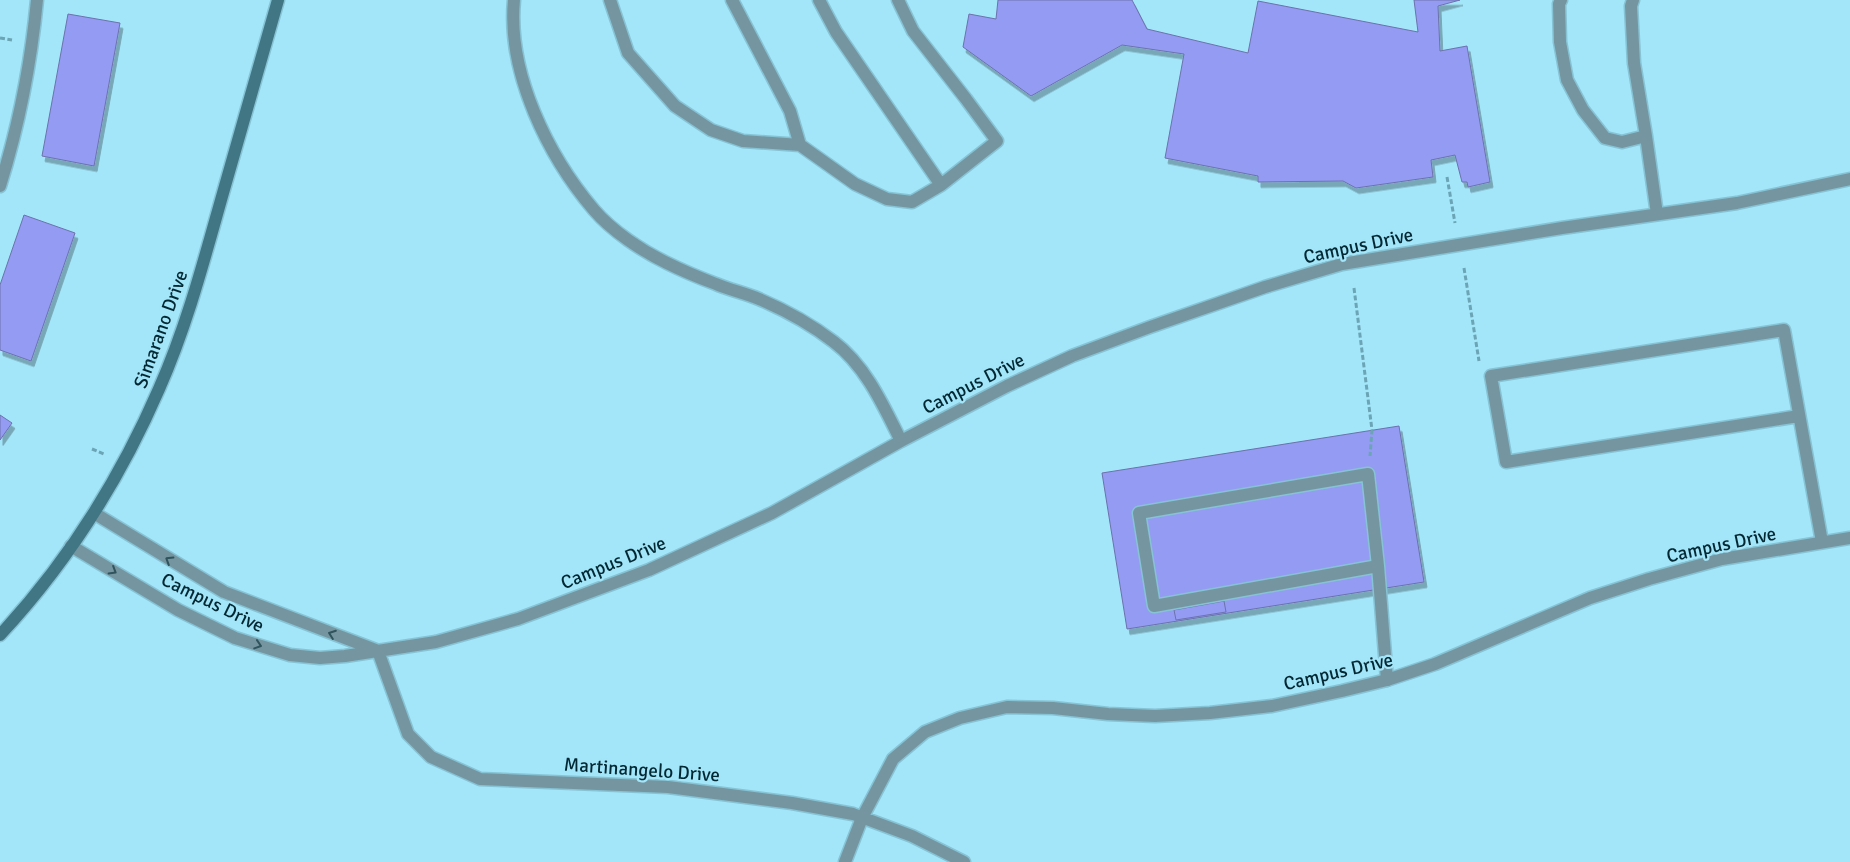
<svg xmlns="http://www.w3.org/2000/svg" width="1850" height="862" viewBox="0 0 1850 862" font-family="Signika,sans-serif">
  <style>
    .building { fill: #949bf2; stroke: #6c72ac; filter: url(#shadow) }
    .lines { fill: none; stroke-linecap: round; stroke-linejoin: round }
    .lane-casing { stroke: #86c3d5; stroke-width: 15 }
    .street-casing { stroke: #86c3d5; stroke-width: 15 }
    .secondary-casing { stroke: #86c3d5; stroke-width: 15 }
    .path { stroke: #6ba4b5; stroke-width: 3; stroke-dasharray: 5 2.5; stroke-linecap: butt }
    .lane { stroke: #7596a1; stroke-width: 12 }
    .street { stroke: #7596a1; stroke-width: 12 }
    .secondary { stroke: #417685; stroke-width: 12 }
    .oneway { stroke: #2f545e }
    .labels { text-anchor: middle; stroke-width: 4.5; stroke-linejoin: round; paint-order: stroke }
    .street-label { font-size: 19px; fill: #012832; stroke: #a3e5f9 }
  </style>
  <defs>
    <filter id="shadow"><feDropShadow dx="3" dy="5.5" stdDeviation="0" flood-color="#0004"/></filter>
  </defs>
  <rect width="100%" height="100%" fill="#a3e5f9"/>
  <path class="building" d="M998 0H1132L1147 29 1248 53 1258 1 1418 32 1414 0H1460L1438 6 1440 51 1467 46 1490 182 1468 187 1467 182H1462L1455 155 1431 160 1433 177 1356 188 1343 181 1258 182V176L1165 158 1184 54 1122 45 1031 96 963 47 969 14 996 19Z
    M68 14 120 23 94 166 42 156Z
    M24 215 75 233 31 361 0 350V285Z
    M0 415 12 423 0 440Z
    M1399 426 1424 582 1127 629 1102 473Z
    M1224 601 1226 612 1176 620 1174 610Z"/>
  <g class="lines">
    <g class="lane-casing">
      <path id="lane" d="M610 0 628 53 675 106 711 130 743 141 800 145 855 184 887 199 912 202 941 185 997 141 966 99 913 31 898 0
        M732 0 790 111 800 145
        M819 0 836 32 941 185
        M1561 0 1559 4 1560 42 1567 80 1583 110 1605 138 1622 142 1646 136 1657 214
        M1633 0 1631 6 1634 63 1646 136
        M1799 416 1506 462 1491 376 1784 330 1822 542
        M1378 566 1154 606 1139 513 1368 474 1378 566 1387 680
        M845 862 862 818"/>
    </g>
    <g class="street-casing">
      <path id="street" d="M514 0C507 73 548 156 594 210 612 231 642 251 667 263 683 271 700 278 716 284 730 290 745 293 759 299 785 310 812 325 834 342 866 366 884 407 901 441
        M0 186C19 125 31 63 37 0
        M94 513 224 592 376 650
        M71 546 178 610 235 638 290 655 320 658 345 656 436 642 518 619 649 570 772 513 901 441 1007 386 1072 356 1150 327 1265 287 1342 264 1562 228 1737 203 1850 179
        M378 651 408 734 431 757 480 779 668 787 792 803 853 814 912 836 964 862
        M862 818 893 759 925 732 960 718 1007 707 1053 708 1108 714 1155 716 1210 713 1272 706 1342 691 1387 680 1435 664 1590 598 1649 579 1722 559 1850 538"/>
    </g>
    <g class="secondary-casing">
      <path id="secondary" d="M0 635C67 563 120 479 159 389 186 328 203 264 221 200 240 133 259 67 278 0"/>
    </g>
    <path class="path" d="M0 38 12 40
      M1447 177 1455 223
      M1464 268 1479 361
      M1354 288 1372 430 1370 456
      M92 449 104 454"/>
    <use href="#lane" class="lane"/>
    <use href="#street" class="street"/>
    <use href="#secondary" class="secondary"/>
  </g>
  <defs><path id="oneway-chevron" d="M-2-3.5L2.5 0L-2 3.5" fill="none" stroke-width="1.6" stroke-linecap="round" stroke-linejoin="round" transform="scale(1.25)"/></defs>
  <g class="oneway">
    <use href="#oneway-chevron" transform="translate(169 560) rotate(-148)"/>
    <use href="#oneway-chevron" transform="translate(113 571) rotate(31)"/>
    <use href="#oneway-chevron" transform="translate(332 634) rotate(-160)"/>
    <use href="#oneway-chevron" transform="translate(258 645) rotate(18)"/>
  </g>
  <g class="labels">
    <g class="street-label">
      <text transform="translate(1358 245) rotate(-12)" y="7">Campus Drive</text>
      <text transform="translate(160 329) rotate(-70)" y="7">Simarano Drive</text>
      <text transform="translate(973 383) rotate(-27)" y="7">Campus Drive</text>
      <text transform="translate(1721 544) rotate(-12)" y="7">Campus Drive</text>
      <text transform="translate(613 562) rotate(-22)" y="7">Campus Drive</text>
      <text transform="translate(213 602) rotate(26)" y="7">Campus Drive</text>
      <text transform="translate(1338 671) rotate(-13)" y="7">Campus Drive</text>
      <text transform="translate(642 769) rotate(4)" y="7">Martinangelo Drive</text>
    </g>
  </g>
</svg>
